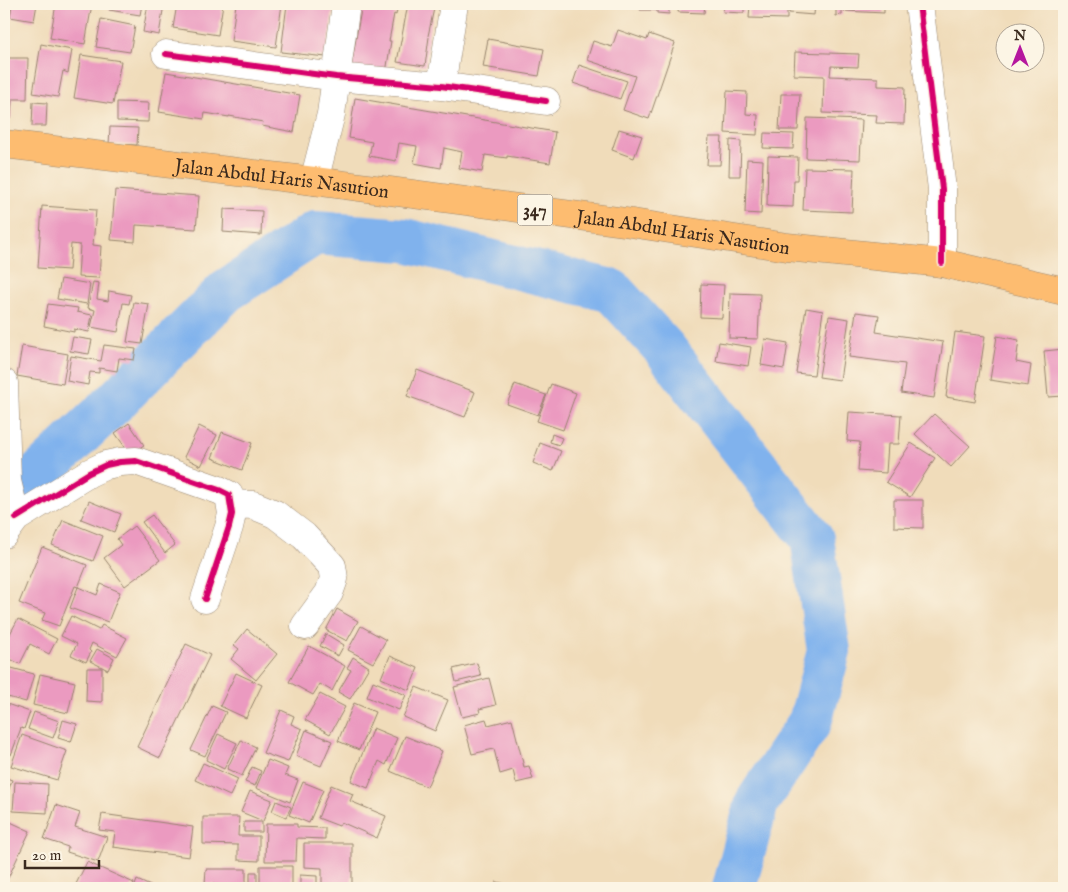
<svg xmlns="http://www.w3.org/2000/svg" width="1068" height="892" viewBox="0 0 1068 892" font-family="'IM FELL English',serif">
  <style>
    .lines { fill: none; stroke-linecap: round; stroke-linejoin: round }
    .river { stroke: #80b2ed; stroke-width: 44 }
    .building { fill: #eb9ac0 }
    .minor-casing { stroke: #96836c; stroke-width: 29 }
    .primary-casing { stroke: #96836c; stroke-width: 29 }
    .minor { stroke: #fff; stroke-width: 28 }
    .primary { stroke: #fdbc70; stroke-width: 28 }
    .cycleway-casing { stroke: #fcf5e5; stroke-width: 9 }
    .cycleway { stroke: #d6006c; stroke-width: 6 }
    .labels { text-anchor: middle; stroke-width: 4; stroke-linejoin: round; paint-order: stroke }
    .shield { fill: #fcf5e5; stroke: #75675a; stroke-width: 1 }
    .shield-label { font-size: 18px; font-weight: bold; fill: #3b2a1e }
    .street-label { font-size: 19px; fill: #3b2a1e; stroke: #fcf5e5 }
  </style>
  <rect width="100%" height="100%" fill="#fcf5e5"/>
  <filter id="ink" filterUnits="userSpaceOnUse"><feTurbulence type="fractalNoise" baseFrequency=".02" numOctaves="2"/><feDisplacementMap in="SourceGraphic" scale="10" xChannelSelector="R" yChannelSelector="G"/><feConvolveMatrix kernelMatrix="1 2 1 2 8 2 1 2 1" color-interpolation-filters="sRGB"/></filter>
  <filter id="wash" filterUnits="userSpaceOnUse"><feTurbulence type="fractalNoise" baseFrequency=".0096" numOctaves="4" result="noise"/><feDisplacementMap in="SourceGraphic" scale="20" xChannelSelector="R" yChannelSelector="G"/><feGaussianBlur stdDeviation="1.12" result="paint"/><feColorMatrix in="noise" values="0 0 0 0 0 0 0 0 0 0 0 0 0 0 0 0 0 1.4 0 .05"/><feComposite in="paint" operator="in"/></filter>
  <g filter="url(#wash)">
    <rect width="100%" height="100%" fill="#f0dcba"/>
    <g class="lines">
      <path class="river" d="M4 507 115 402 226 291 315 233 405 240 612 291 664 348 812 538 829 651 810 722 757 802 734 888"/>
    </g>
    <g id="blocks">
      <path class="building" d="M12 4H37L34 21 10 17Z
        M56 4H92L85 44 50 38Z
        M110 4H142L140 15 109 10Z
        M148 4H164L159 35 143 32Z
        M177 4H223L218 35 173 28Z
        M236 4H282L276 47 231 41Z
        M287 4H334L326 57 281 52Z
        M362 4H398L396 15 394 14 389 41H391L385 79 350 73Z
        M408 4H435L428 36 429 37 425 66 397 62Z
        M604 4H669V14L657 13V10H640V8L604 6Z
        M679 4H705L704 13 678 12Z
        M724 4H744V13L723 12Z
        M750 4H787V19L749 18Z
        M789 4H815L814 15 789 13Z
        M836 4H842V15L836 16Z
        M844 4H884V13L844 11Z
        M101 19 135 26 130 52 96 47Z
        M618 30 647 40 649 34 675 43 649 119 623 110 635 76 587 60 593 41 612 47Z
        M488 39 544 49 539 76 483 67Z
        M41 44 72 50 68 73 63 71 58 97 33 93Z
        M795 52 859 54 858 67 831 66 830 76 878 78V86L905 87 904 124 876 123 877 115 823 113 824 76 794 75Z
        M81 55 121 61 113 104 74 98Z
        M4 58H28L27 99H12L11 118H4Z
        M579 65 627 81 620 99 573 83Z
        M166 72 300 95 294 132 262 126 263 122 229 116V117L205 113 204 119 159 112Z
        M727 91 747 92 746 114 758 115 757 135 725 133Z
        M781 94H800L798 130H779Z
        M355 98 555 132 550 163 507 156V158L485 155 482 172 459 168 462 152 444 148 441 168 414 163 417 146 399 143 396 161 369 156 372 142 349 138Z
        M33 102 47 103 46 126H32Z
        M117 102 149 103 148 122 117 121Z
        M807 118 862 120 860 160 806 158Z
        M110 127 138 128 137 145 109 144Z
        M619 129 642 136 634 158 612 150Z
        M764 133 794 134 793 149 763 148Z
        M709 137H722L720 165H707Z
        M730 140 741 141 740 176H729Z
        M768 156 798 157 797 180H794L793 207 767 206Z
        M747 159 763 160 761 214 745 213Z
        M805 168 854 169 852 212 803 210Z
        M115 190 199 196 196 229 136 225 135 242 111 240Z
        M42 206 96 210 93 245 101 246 99 278 78 277 80 245 71 244 69 270 38 268Z
        M224 209 262 211 261 235 223 232Z
        M61 279 90 284 87 304 57 299Z
        M93 282 99 283 97 299 108 301 109 291 131 295 129 304 123 303 118 332 91 327 95 310 88 308Z
        M701 284 724 285 722 318 700 317Z
        M730 293 760 294 758 339 729 338Z
        M134 302 149 304 142 344 127 342Z
        M48 304 78 308 77 312 92 315 89 332 74 329V332L44 326Z
        M806 308 823 311 814 375 796 373Z
        M856 312 879 315 876 332 943 342 934 398 901 393 905 364 849 357Z
        M829 316 849 319 840 380 819 377Z
        M955 332 985 336 975 402 946 397Z
        M997 336 1019 340 1016 362 1031 365 1028 386 990 380Z
        M73 337 92 340 89 354 70 351Z
        M765 339 788 343 784 369 761 365Z
        M719 342 751 347 748 366 716 361Z
        M104 345 136 349 134 360 119 358 117 371 99 368V373L90 372 88 385 67 381 71 356 101 361Z
        M22 346 68 354 63 384 17 376Z
        M1064 349V396L1048 397 1044 351Z
        M417 370 475 392 465 417 407 396Z
        M515 384 546 395 538 415 507 404Z
        M551 384 576 393 563 430 537 421Z
        M849 412 901 415 899 444H888L886 473 858 471 860 442 847 441Z
        M934 414 970 446 951 467 915 434Z
        M129 423 144 445 130 454 115 433Z
        M199 426 217 435 201 466 184 457Z
        M222 432 252 443 242 470 212 458Z
        M552 434 562 438 559 445 550 442Z
        M540 443 561 451 553 471 533 463Z
        M911 443 935 458 910 497 886 482Z
        M894 500H923V528L894 527Z
        M89 501 121 514 114 532 81 519Z
        M152 515 175 545 165 553 142 522Z
        M63 520 103 536 93 561 52 545Z
        M134 526 160 560 125 586 104 558 121 545 117 539Z
        M42 547 87 565 78 587 75 586 59 626 42 620 45 613 19 603Z
        M101 584 120 592 108 622 70 608 78 587 97 595Z
        M337 609 358 621 347 641 326 630Z
        M71 616 99 630 102 625 127 638 117 656 92 643 89 650 91 652 86 662 71 655 77 644 61 636Z
        M18 619 57 639 49 654 30 644 20 664 4 656V645Z
        M361 626 386 640 373 663 348 650Z
        M247 629 277 654 256 680 231 659 239 649 234 645Z
        M326 634 344 645 338 656 320 646Z
        M186 644 210 655 160 758 137 747Z
        M309 646 345 666 332 691 320 684 313 695 289 682Z
        M97 649 114 658 108 670 90 661Z
        M390 656 418 668 409 690 381 678Z
        M353 657 369 667 350 699 338 692 351 670 347 668Z
        M477 663 481 676 456 682 453 669Z
        M4 666 34 674 26 702 4 696Z
        M87 668H102V702L86 701Z
        M236 673 262 685 246 718 220 706Z
        M40 674 75 682 68 713 33 705Z
        M489 678 496 705 479 709 480 713 462 717 454 687Z
        M373 681 406 695 399 710 367 697Z
        M416 687 448 700 435 731 403 717Z
        M320 694 345 707 330 734 305 720Z
        M4 703 30 712 24 729 21 728 11 755 4 753Z
        M354 703 375 712 359 750 338 741Z
        M212 706 226 712 205 756 191 750Z
        M281 710 294 716 291 724 302 729 288 762 263 753Z
        M34 712 59 721 53 738 28 729Z
        M486 719 488 725 512 719 524 767 529 766 533 779 516 783 513 770 500 774 494 749 472 754 464 725Z
        M63 720 77 724 71 742 58 738Z
        M373 728 397 738 386 765 379 761 368 788 351 781Z
        M306 730 332 741 321 766 296 756Z
        M218 734 237 743 224 769 206 760Z
        M22 735 67 751 57 780 11 766Z
        M405 736 442 751 427 787 390 771Z
        M241 740 256 747 242 776 227 769Z
        M268 760 288 768 285 775 298 780 290 802 256 788Z
        M203 763 238 779 230 796 195 780Z
        M252 767 261 771 255 786 245 782Z
        M4 777 12 780 4 803Z
        M15 782 48 784 47 813 13 811Z
        M303 782 323 790 309 823 289 815Z
        M331 785 353 794 350 801 386 816 377 838 341 822 339 826 318 818Z
        M250 791 272 800 263 821 241 812Z
        M276 801 291 807 286 817 272 811Z
        M56 805 80 813 75 827 107 837 98 862 67 852 68 847 44 839Z
        M102 814 193 827 189 857 113 847 115 832 99 830Z
        M203 817H239L238 836H259V861L238 860V845L203 844Z
        M4 819 30 831 8 878 4 876Z
        M244 822H262V832H244Z
        M266 824H297V827L325 828V839L297 838 296 861H265Z
        M304 843H352V888H322V868L304 867Z
        M87 862 134 883 131 888H74Z
        M260 866H292V888H260Z
        M206 869H246V888H214V884H205Z
        M250 872H257V888L250 887Z
        M300 875 317 876V888H300Z
        M137 880 155 888H134Z
        M496 882 524 887V888H495Z"/>
    </g>
  </g>
  <g filter="url(#ink)">
    <use href="#blocks" fill-opacity="0" stroke="#96836c" stroke-width="1"/>
    <g class="lines">
      <g class="minor-casing">
        <path id="minor" d="M919 4 942 189V263
          M166 54 336 77 441 86 546 101
          M441 86 454 4
          M314 181 331 114 346 4
          M4 383 7 481 16 518 4 534
          M231 504 253 505 275 514 304 536 332 566 334 579 329 593 305 626
          M16 518 89 473 106 465 120 462 136 461 219 490 229 495 232 514 229 527 205 599"/>
      </g>
      <g class="primary-casing">
        <g id="primary">
          <path id="s1" d="M4 144 314 181 625 222 787 247 942 263 1064 291"/>
        </g>
      </g>
      <use href="#minor" class="minor"/>
      <use href="#primary" class="primary"/>
      <g class="cycleway-casing">
        <path id="cycleway" d="M919 4 942 189V263
          M166 54 336 77 441 86 546 101
          M16 518 89 473 106 465 120 462 136 461 219 490 229 495 232 514 229 527 205 599"/>
      </g>
      <use href="#cycleway" class="cycleway"/>
    </g>
  </g>
  <g class="labels">
    <rect class="shield" x="517.5" y="194.5" width="35" height="31" rx="4"/>
    <g class="shield-label">
      <text x="535" y="216">347</text>
    </g>
    <g class="street-label">
      <text dy="7" stroke="none"><textPath href="#s1" startOffset="280">Jalan Abdul Haris Nasution</textPath></text>
      <text dy="7" stroke="none"><textPath href="#s1" startOffset="685">Jalan Abdul Haris Nasution</textPath></text>
    </g>
  </g>
  <rect width="1068" height="892" fill="none" stroke="#fcf5e5" stroke-width="20"/>
  <g transform="translate(1020 48)"><circle r="24" fill="#fcf5e5" stroke="#afa495"/>
  <path d="M0-4L9 19L0 12L-9 19Z" fill="#b5179e"/>
  <text y="-8" font-size="14" font-weight="bold" text-anchor="middle" fill="#3b2a1e">N</text>
  </g>
  <path d="M25 860v8h74v-8" fill="none" stroke="#3b2a1e" stroke-width="2.5"/>
  <text x="32" y="860" font-size="15" fill="#3b2a1e" stroke="#fcf5e5" stroke-width="4" paint-order="stroke">20 m</text>
</svg>
